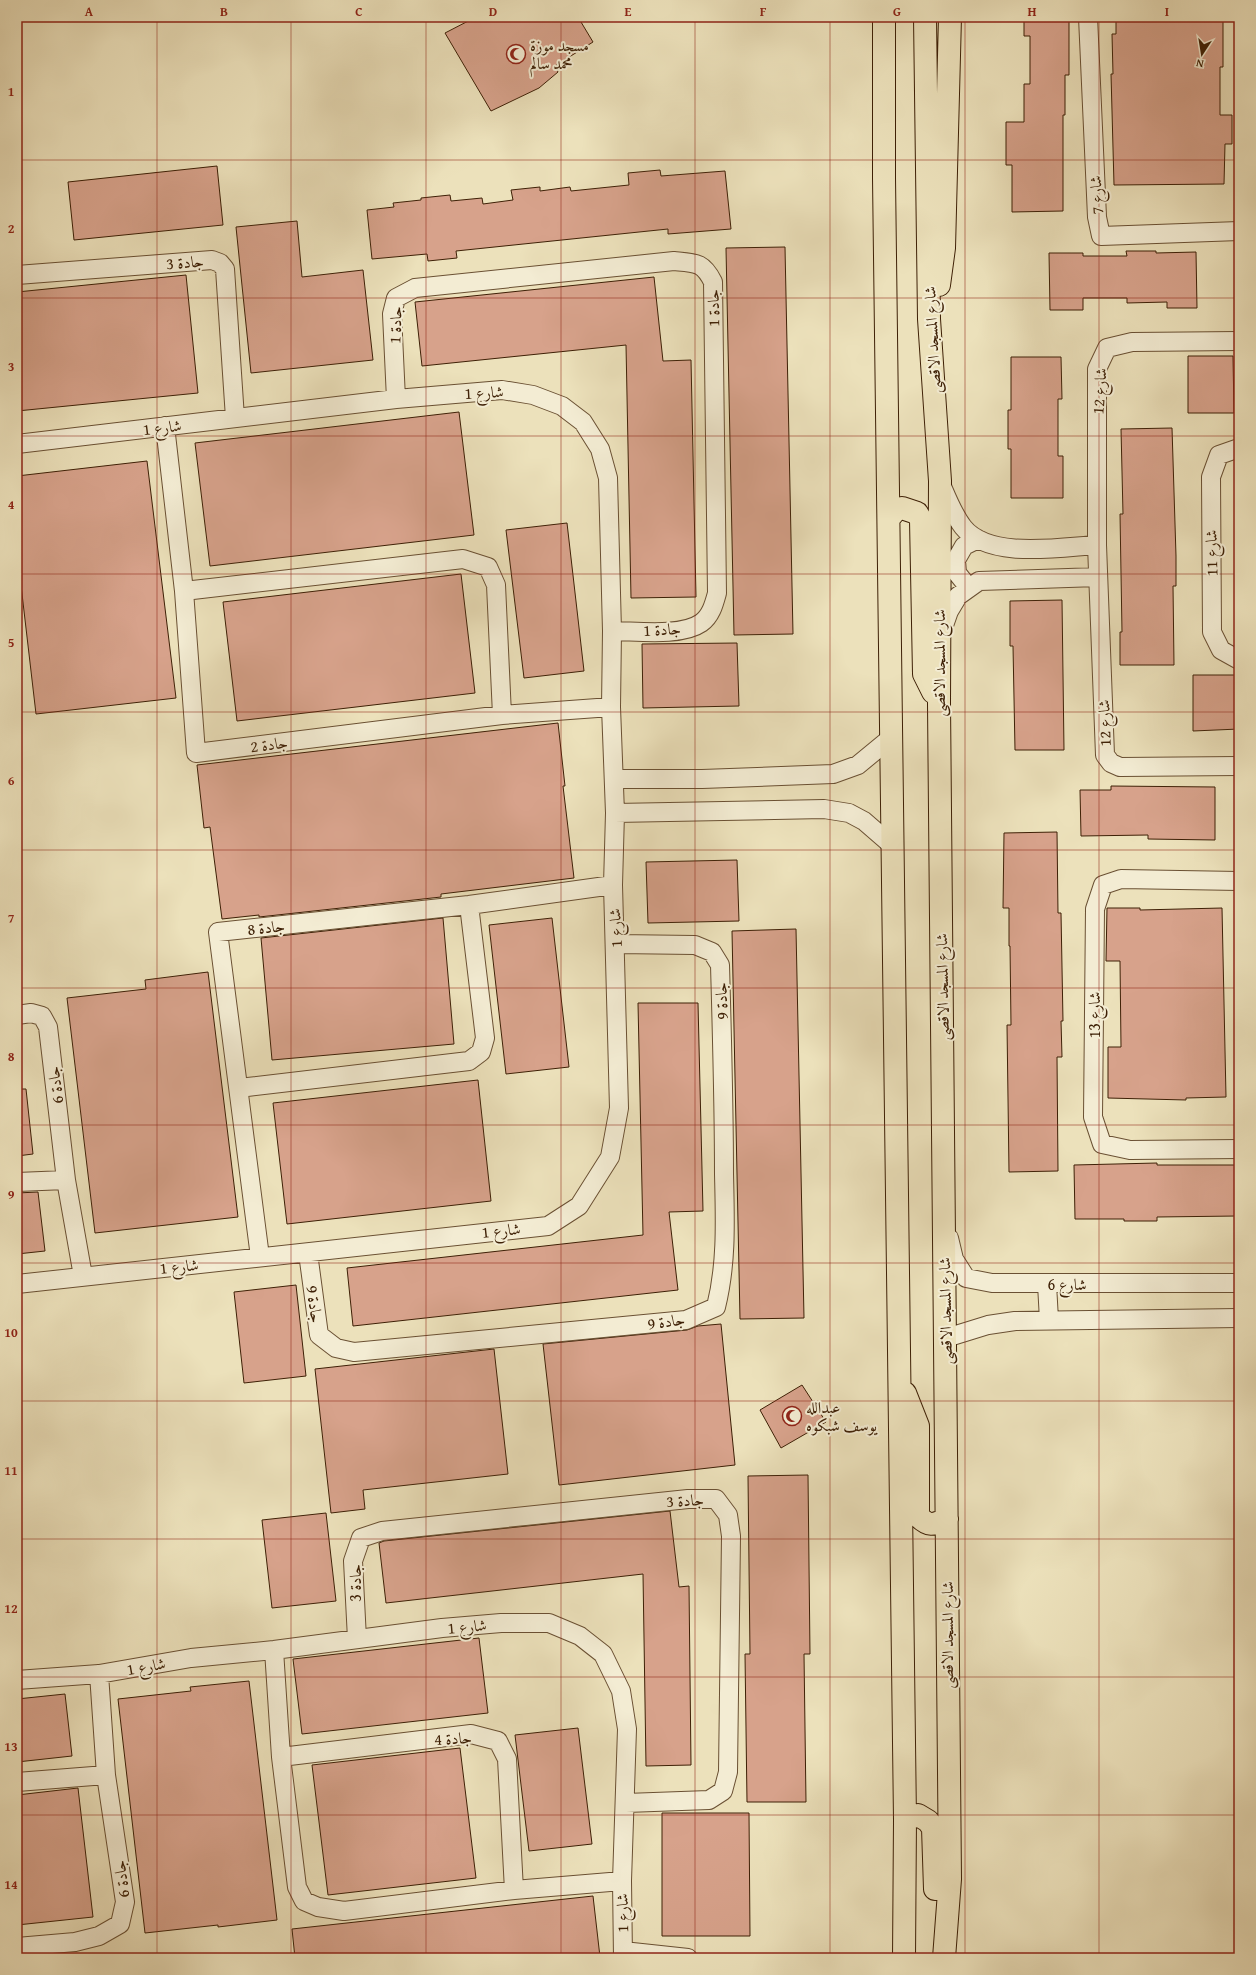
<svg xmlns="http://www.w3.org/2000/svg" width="1256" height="1975" viewBox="0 0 1256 1975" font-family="'Gentium Book Plus',Amiri,serif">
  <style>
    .building { fill: #d7a28b; stroke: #3e2006 }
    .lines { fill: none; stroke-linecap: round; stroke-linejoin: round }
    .minor-casing { stroke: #6a5033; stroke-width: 20 }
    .major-casing { stroke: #3e2006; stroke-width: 24 }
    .minor { stroke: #f3ecd3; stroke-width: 18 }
    .major { stroke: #ece1bb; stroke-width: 22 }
    .grid { fill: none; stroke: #8f2418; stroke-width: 1; stroke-opacity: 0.55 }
    .labels { text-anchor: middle; stroke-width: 4; stroke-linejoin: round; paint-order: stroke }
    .poi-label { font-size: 16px; fill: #3e2006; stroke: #f3ecd3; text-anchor: start }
    .street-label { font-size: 16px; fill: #3e2006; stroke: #f3ecd3 }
    .neatline { fill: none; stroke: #8f2418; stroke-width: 1.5 }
    .grid-label { font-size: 13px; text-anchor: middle; font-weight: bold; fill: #8f2418 }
  </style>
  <rect width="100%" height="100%" fill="#ece1bb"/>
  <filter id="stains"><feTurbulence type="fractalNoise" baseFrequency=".005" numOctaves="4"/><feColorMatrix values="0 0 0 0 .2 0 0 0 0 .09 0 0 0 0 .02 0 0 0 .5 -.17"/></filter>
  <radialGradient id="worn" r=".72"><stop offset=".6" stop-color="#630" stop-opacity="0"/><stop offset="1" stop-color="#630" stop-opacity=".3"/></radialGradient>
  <path class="building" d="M476 17H578L593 42 555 66 558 72 539 88 491 111 445 33Z
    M1024 17H1069V75H1065V115H1063V211L1012 212V165H1006V122H1024V84H1030V36H1024Z
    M1116 17H1223V67H1220V115H1232V144H1225L1224 184 1114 185 1111 74H1113L1112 34H1116Z
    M217 166 223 225 74 240 68 182Z
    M660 170 661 176 725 171 731 229 668 234V229L456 251 457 258 428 261 427 254 372 259 367 210 394 207 393 203 421 200V198L450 195 451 201 482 198 483 204 513 200 511 190 540 187V191L570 187 571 191 629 185 628 173Z
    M297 221 302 277 363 270 373 360 251 373 236 227Z
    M785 247 793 634 734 635 726 248Z
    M1126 251H1156V253L1196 252 1197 308H1167V302L1127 303V298H1083V310H1050L1049 253H1083V256H1127Z
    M186 275 198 393 17 411V292Z
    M654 277 663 361 691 360 696 597 631 598 626 345 422 366 415 302Z
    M1188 356H1233L1234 413H1188Z
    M1011 357H1061L1062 399H1058V456H1063V498H1011V449H1008V410H1011Z
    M459 412 474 535 210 566 195 443Z
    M1172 428 1176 556V586H1173L1174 665H1120V632H1122L1120 514H1123L1121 429Z
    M147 461 176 698 36 714 17 551V476Z
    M567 523 584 671 524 678 506 530Z
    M461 574 475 693 237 721 223 602Z
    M1062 600 1064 750H1015L1013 646H1010V601Z
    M737 643 739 706 643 708 642 644Z
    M1193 675H1239V729L1193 731Z
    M558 723 565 786H563L574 878 441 894V897L259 917V915L222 919 210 827 204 828 197 765Z
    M1111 786 1215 787V840L1148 839V835L1081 836 1080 790H1111Z
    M1057 832 1058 913H1061L1063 1021H1061L1062 1057H1057L1058 1171 1009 1172 1007 1025H1011L1010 946H1009V908H1003L1004 833Z
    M737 860 739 921 648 923 646 862Z
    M1107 908H1140V910L1222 908 1226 1097 1186 1098V1100L1108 1098V1047H1121L1120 961H1106Z
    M443 918 454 1044 272 1060 261 938Z
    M552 918 569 1067 506 1074 489 925Z
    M796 929 804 1318 740 1319 732 931Z
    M208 972 238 1217 95 1233 67 998 146 989 145 980Z
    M638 1003H698L703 1211 669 1212 678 1290 353 1326 347 1268 643 1235Z
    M478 1080 491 1201 287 1224 273 1103Z
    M17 1089H26L33 1154 17 1156Z
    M1157 1163V1165H1237V1216L1157 1217V1221H1124V1219H1075L1074 1165Z
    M38 1192 45 1251 17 1254V1193Z
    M296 1285 306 1376 244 1383 234 1292Z
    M721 1324 735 1465 559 1485 543 1344 687 1330 698 1326Z
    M494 1349 508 1474 363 1490 365 1509 331 1513 315 1369Z
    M802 1385 826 1422 781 1448 760 1410Z
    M808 1475 810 1654H804L806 1802H747L745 1654H750L748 1476Z
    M670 1511 679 1587 689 1586 691 1765 646 1766 643 1574 386 1603 379 1543 384 1541Z
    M326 1513 336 1601 272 1608 262 1520Z
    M479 1638 488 1713 302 1734 293 1659Z
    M249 1681 277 1920 218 1927V1925L145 1933 118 1699 191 1691 190 1687Z
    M65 1694 72 1756 17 1762V1699Z
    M578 1728 592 1844 529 1851 515 1735Z
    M460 1748 476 1878 328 1895 312 1765Z
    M78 1788 93 1917 17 1925V1795Z
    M662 1813H749L750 1936H662Z
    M593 1896 600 1957 295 1958 292 1929Z"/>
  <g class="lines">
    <g class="minor-casing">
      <path id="minor" d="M1088 17 1097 217 1101 236 1239 231
        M17 275 212 260 220 263 225 269 235 418
        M1239 341 1132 342 1107 348 1097 369V545L1105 755 1111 763 1120 767 1239 766
        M396 399 392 314 396 298 415 288 674 261C696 263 703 262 713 282L717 593C714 604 711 616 701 623 681 637 636 631 612 631
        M165 426 184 591 196 753 502 715 611 707
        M17 444 396 399 502 390 533 395 562 406 583 422 600 449 608 478 612 631 611 707 615 813 613 885 619 1108 610 1157 579 1206 548 1226 17 1284
        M1239 448 1219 455 1211 477 1212 632 1221 650 1239 660
        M941 484C947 498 953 514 963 527 989 560 1061 547 1097 545
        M969 588 957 573 956 560 964 546 978 539
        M184 591 463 559 488 567 496 585 502 715
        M942 631 949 611 958 596 979 581 1098 577
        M615 779H702L833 774 858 765 892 737
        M615 813 824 809 849 813 864 821 894 847
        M1239 881 1121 879 1103 885 1095 909 1093 1117 1102 1144 1130 1150 1239 1149
        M17 1015 31 1013 42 1016 48 1027 66 1180 83 1276
        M239 1088 469 1061 481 1052 485 1038 469 905
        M17 1182 66 1180
        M949 1238 954 1259 966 1278 992 1283H1239
        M308 1253 319 1335 336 1348 354 1352 686 1320 716 1307C727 1263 725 1219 724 1174 724 1105 722 1035 720 965L712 952 695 945 616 944
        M260 1257 218 932 469 905 613 885
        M1047 1284 1049 1320
        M946 1338 988 1325 1015 1321 1239 1318
        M357 1639 353 1561 361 1538 382 1531 688 1499H716L728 1515 731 1536 728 1772 723 1791 709 1800 626 1803
        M274 1650 281 1757 297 1887 304 1901 318 1907 344 1911 514 1890 622 1881
        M17 1680 99 1674 191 1658 274 1650 442 1628 501 1623H549L580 1636 603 1654 621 1691 627 1729 622 1881 623 1958
        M281 1757 471 1734 498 1741 507 1759 514 1890
        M17 1782 106 1775
        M17 1947 75 1942 99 1936 120 1924 125 1902 106 1775 99 1674
        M623 1951 688 1958"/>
    </g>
    <g class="major-casing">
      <path id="major" d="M884 17V178L905 1820 904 1958
        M925 17 929 319 940 481 939 704 950 1879 944 1958
        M939 285 944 248 950 17
        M889 518 895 511 902 508 917 513 921 520 924 674 933 692
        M905 1393 918 1426V1516C929 1527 933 1525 947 1519
        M905 1820 918 1815 928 1821 933 1828 935 1889"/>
    </g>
    <use href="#minor" class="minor"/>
    <use href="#major" class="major"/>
  </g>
  <path class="grid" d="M157 17V1958M291 17V1958M426 17V1958M561 17V1958M695 17V1958M830 17V1958M965 17V1958M1099 17V1958M17 160H1239M17 298H1239M17 436H1239M17 574H1239M17 712H1239M17 850H1239M17 988H1239M17 1125H1239M17 1263H1239M17 1401H1239M17 1539H1239M17 1677H1239M17 1815H1239"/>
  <defs>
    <g id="mosque-ring" transform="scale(1)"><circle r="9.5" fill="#f3ecd3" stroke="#8f2418" stroke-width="1.5"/><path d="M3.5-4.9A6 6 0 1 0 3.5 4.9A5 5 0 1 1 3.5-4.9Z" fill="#8f2418"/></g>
  </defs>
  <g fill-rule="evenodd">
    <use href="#mosque-ring" x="516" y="54"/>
    <use href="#mosque-ring" x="792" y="1416"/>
  </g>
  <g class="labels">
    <g class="poi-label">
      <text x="530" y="51">مسجد موزة<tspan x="530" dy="18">محمد سالم</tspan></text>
      <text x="806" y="1413">عبدالله<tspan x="806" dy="18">يوسف شبكوه</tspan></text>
    </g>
    <g class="street-label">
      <text transform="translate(1096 195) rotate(-94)" y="6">شارع 7</text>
      <text transform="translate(185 262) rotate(-4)" y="6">جادة 3</text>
      <text transform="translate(713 308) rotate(-91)" y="6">جادة 1</text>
      <text transform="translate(395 325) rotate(-88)" y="6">جادة 1</text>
      <text transform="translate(932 340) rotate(-93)" y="6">شارع المسجد الاقصى</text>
      <text transform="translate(1099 391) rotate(-86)" y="6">شارع 12</text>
      <text transform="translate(484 392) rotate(-3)" y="6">شارع 1</text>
      <text transform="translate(162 427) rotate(-7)" y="6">شارع 1</text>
      <text transform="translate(1211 553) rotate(-91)" y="6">شارع 11</text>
      <text transform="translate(662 629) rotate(-3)" y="6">جادة 1</text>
      <text transform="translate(939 663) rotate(-90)" y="6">شارع المسجد الاقصى</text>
      <text transform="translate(1104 723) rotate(-92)" y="6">شارع 12</text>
      <text transform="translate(269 744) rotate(-7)" y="6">جادة 2</text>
      <text transform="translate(266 927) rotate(-6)" y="6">جادة 8</text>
      <text transform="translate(615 928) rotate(-93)" y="6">شارع 1</text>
      <text transform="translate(942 987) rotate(-91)" y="6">شارع المسجد الاقصى</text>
      <text transform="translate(721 1001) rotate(-92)" y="6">جادة 9</text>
      <text transform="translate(1094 1015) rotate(-90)" y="6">شارع 13</text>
      <text transform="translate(55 1085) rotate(-97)" y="6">جادة 6</text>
      <text transform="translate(501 1230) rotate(-6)" y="6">شارع 1</text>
      <text transform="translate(179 1266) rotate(-6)" y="6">شارع 1</text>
      <text x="1067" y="1290">شارع 6</text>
      <text transform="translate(315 1304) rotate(82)" y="6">جادة 9</text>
      <text transform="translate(945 1311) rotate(-91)" y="6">شارع المسجد الاقصى</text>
      <text transform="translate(666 1321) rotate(-8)" y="6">جادة 9</text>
      <text transform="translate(685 1500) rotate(-3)" y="6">جادة 3</text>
      <text transform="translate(355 1583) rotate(-90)" y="6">جادة 3</text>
      <text transform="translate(467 1626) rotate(-5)" y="6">شارع 1</text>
      <text transform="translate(947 1635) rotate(-90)" y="6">شارع المسجد الاقصى</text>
      <text transform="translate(146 1666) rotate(-10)" y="6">شارع 1</text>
      <text transform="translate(453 1738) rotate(-3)" y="6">جادة 4</text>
      <text transform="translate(121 1879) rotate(-97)" y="6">جادة 6</text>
      <text transform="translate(622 1913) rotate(-91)" y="6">شارع 1</text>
    </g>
  </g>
  <rect width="1256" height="1975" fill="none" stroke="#ece1bb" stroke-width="44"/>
  <g transform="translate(1202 54) rotate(192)" stroke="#f3ecd3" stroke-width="3" paint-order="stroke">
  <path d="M0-3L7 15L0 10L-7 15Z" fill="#3e2006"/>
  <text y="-6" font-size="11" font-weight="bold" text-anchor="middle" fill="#3e2006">N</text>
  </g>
  <rect x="22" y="22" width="1212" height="1931" class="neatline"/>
  <g class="grid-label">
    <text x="89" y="16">A</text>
    <text x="224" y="16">B</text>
    <text x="359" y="16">C</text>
    <text x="493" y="16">D</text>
    <text x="628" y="16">E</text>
    <text x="763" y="16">F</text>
    <text x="897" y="16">G</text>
    <text x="1032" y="16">H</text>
    <text x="1167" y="16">I</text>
    <text x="11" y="96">1</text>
    <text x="11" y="233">2</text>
    <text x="11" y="371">3</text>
    <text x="11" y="509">4</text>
    <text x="11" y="647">5</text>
    <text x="11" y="785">6</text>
    <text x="11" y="923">7</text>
    <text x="11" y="1061">8</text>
    <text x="11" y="1199">9</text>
    <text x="11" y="1337">10</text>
    <text x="11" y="1475">11</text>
    <text x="11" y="1613">12</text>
    <text x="11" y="1751">13</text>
    <text x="11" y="1889">14</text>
  </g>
  <rect width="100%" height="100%" filter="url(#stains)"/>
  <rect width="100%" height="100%" fill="url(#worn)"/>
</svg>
